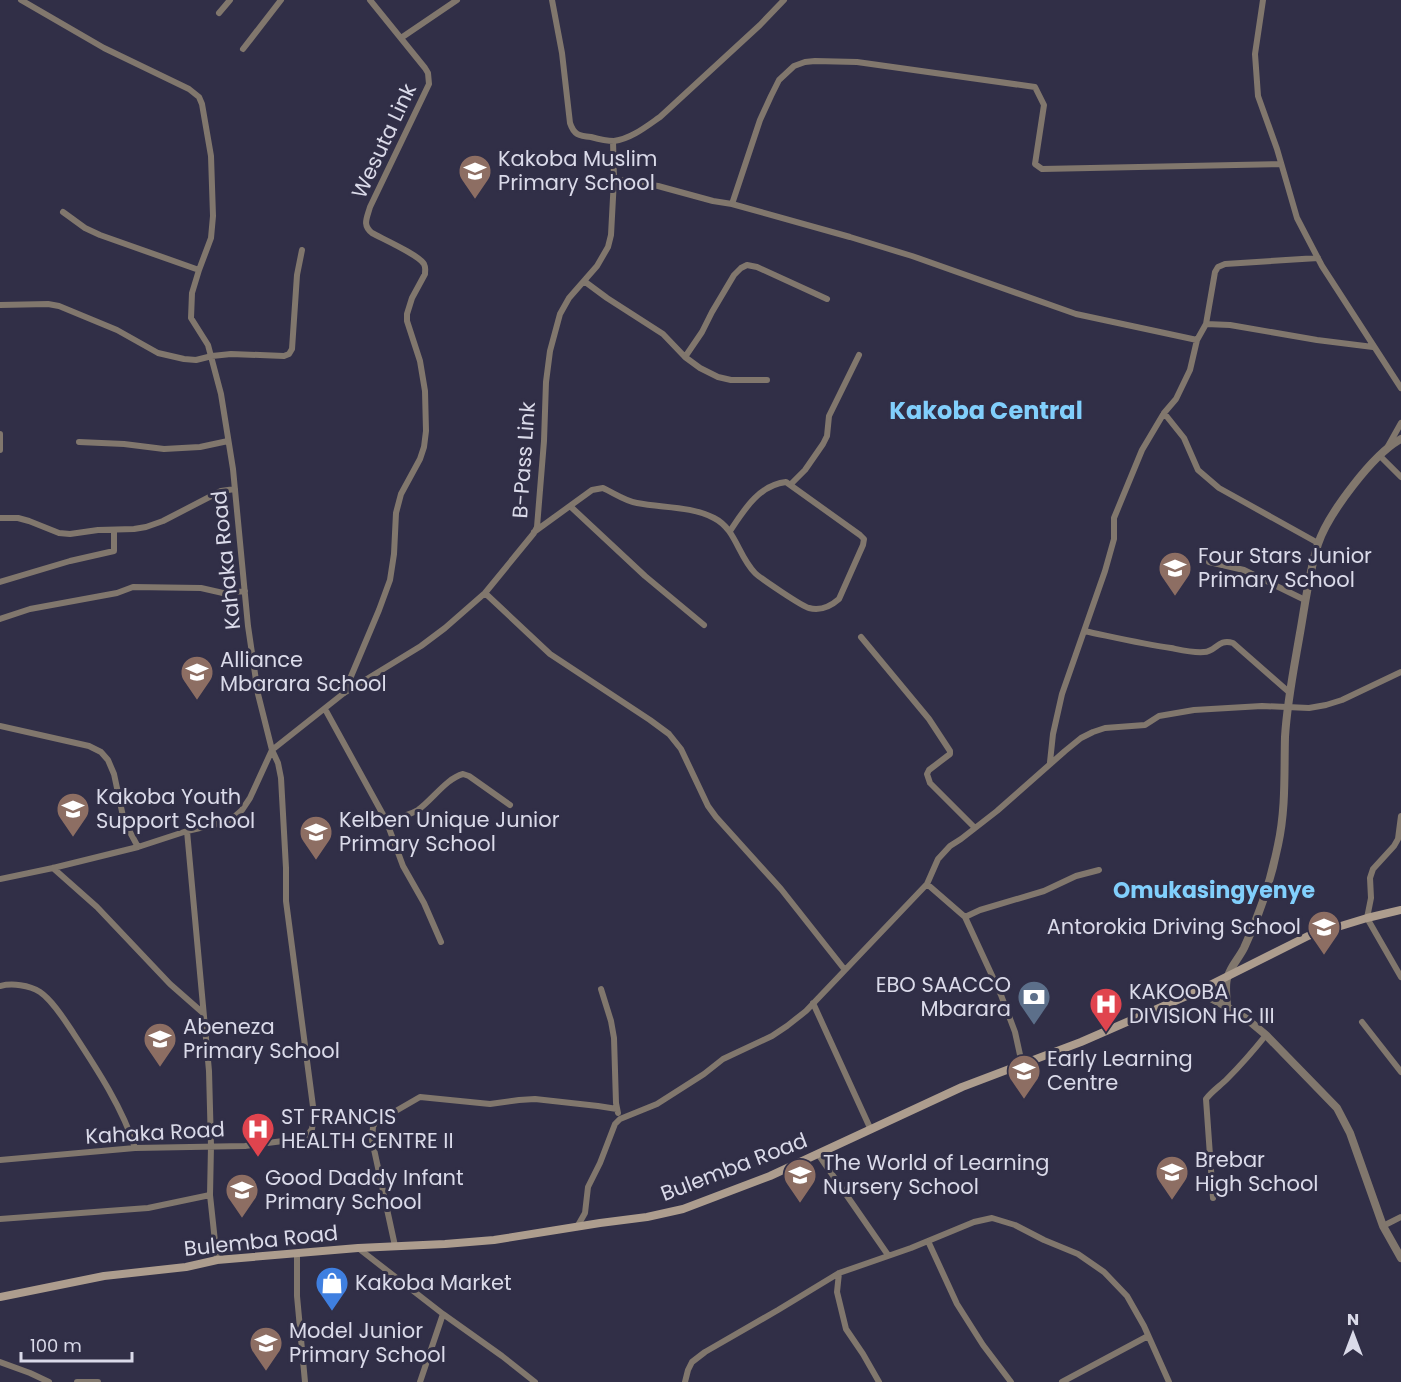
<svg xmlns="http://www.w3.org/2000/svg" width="1401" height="1382" viewBox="0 0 1401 1382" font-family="Poppins,sans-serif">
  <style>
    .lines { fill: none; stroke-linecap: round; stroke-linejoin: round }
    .minor { stroke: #81776d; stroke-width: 6 }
    .tertiary { stroke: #81776d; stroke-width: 8 }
    .secondary { stroke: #ad9d8e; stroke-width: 8 }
    .labels { text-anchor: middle; stroke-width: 6; stroke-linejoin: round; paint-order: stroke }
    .street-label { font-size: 21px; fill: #dadae9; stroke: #312f47 }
    .poi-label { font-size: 21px; fill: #dadae9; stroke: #312f47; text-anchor: start }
    .neighbourhood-label { font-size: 22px; font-weight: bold; fill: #81cffc; stroke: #312f47 }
    .quarter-label { font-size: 24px; font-weight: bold; fill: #81cffc; stroke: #312f47 }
  </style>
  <rect width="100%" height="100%" fill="#312f47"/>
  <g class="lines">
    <path class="minor" d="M552 0 562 53 570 123C574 135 579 136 591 137 598 139 607 141 614 141 631 139 647 126 660 117L760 25 784 0
      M1263 0 1255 54 1258 96 1277 149 1297 218 1322 266 1401 388
      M219 13 230 0
      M401 38 457 0
      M243 49 281 0
      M614 179 658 186 713 201 732 204 850 237 912 256 1076 314 1197 340 1206 324 1230 325 1317 340 1373 347
      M732 204 760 120 771 96 779 80 794 66 805 62 815 61 857 62 1035 87 1044 105 1035 164 1042 169 1281 164
      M63 212 85 228 100 235 199 270
      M584 281 607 298 663 334 685 357 700 368 718 377 731 380H767
      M0 305 48 304 59 306 117 330 158 353 184 359 196 360 212 356 231 354 284 356 289 354 292 349 297 275 302 250
      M1206 324 1215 272 1218 267 1225 264 1318 258
      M685 357 702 332 712 312 734 275 741 268 747 265 757 267 827 299
      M1164 413 1184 438 1198 470 1219 488 1318 543
      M0 434V450
      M79 442 124 444 164 449 200 447 228 441
      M1387 448 1401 423
      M1380 456 1401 477
      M791 484 805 470 823 444 827 436 829 416 859 355
      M570 506 645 576 704 625
      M0 518H18L29 521 59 533 70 534 98 530 134 529 146 527 163 521 221 491 235 489
      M534 532 592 490 603 488C614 493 625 501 637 503 662 508 691 506 714 518 736 529 738 556 755 573 760 578 803 607 809 608 820 611 831 606 839 599L863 545 864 539 860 535 786 482C759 485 744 510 730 531
      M1209 562 1244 570 1305 600
      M0 582 70 561 114 551V530
      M485 593 550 654 650 720 669 734 681 749 708 806 716 817 781 889 845 970
      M0 619 30 609 117 593 133 587 201 588 223 593 245 591
      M1084 631C1113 637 1142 644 1171 648 1181 650 1193 653 1204 652 1216 652 1218 638 1233 643L1290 693
      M861 637 929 719 950 751V754L929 770 927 774 930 783 975 828
      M344 693 379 610 390 580 394 554 396 513 401 494 420 459 424 447 426 431 425 391 420 361 407 321V314L412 298 425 274C425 269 426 268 424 264 419 255 383 239 372 233 362 225 367 218 370 207L429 84 428 73 425 68 370 0
      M325 709 386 820 403 866 424 903 441 942
      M0 726 89 746 101 752 108 760 114 774 124 821 138 847
      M1050 762 1053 734 1062 694 1105 571 1114 539V518L1142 450 1164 413 1176 399 1190 370 1197 340
      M1401 816 1398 839 1394 846 1373 869 1370 878 1371 898 1367 918 1401 977
      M386 820C397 818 408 816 418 810 432 800 447 778 463 774L469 776 510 805
      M187 831 209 1071 211 1146 210 1195 217 1260
      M53 868 97 907 170 984 203 1013
      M0 879 53 868 138 847 187 831 226 822 233 818 242 810 250 798 272 750 344 693 421 646 445 628 485 593 534 533 537 527 544 441 546 382 550 351 560 314 569 298 597 266 608 247 611 235 614 179 613 141
      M927 884 965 917 1001 995 1015 1032 1022 1064
      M965 917 980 910 1044 891 1076 876 1099 870
      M0 986C12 983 29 985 40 992 52 1000 64 1019 72 1031 95 1066 123 1108 135 1148
      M601 989 611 1021 614 1038 616 1103 618 1113
      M813 1003 871 1130
      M1362 1022 1401 1072
      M818 1154 888 1255
      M0 1160 135 1148 245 1146 283 1141 306 1137 312 1129 314 1114 286 901V868L281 778 278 763 272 750 258 694 248 626 233 469 221 394 208 345 191 318 192 293 199 270 211 238 213 216 211 156 202 104 199 97 189 89 104 48 21 0
      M1213 1198 1206 1099C1212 1091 1220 1086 1227 1079 1241 1065 1254 1050 1266 1035
      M0 1219 148 1208 210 1195
      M1383 1226 1401 1217
      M577 1227 585 1213 588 1187 600 1163 615 1124 620 1119 657 1104 704 1074 723 1059 772 1036 787 1026 806 1011 927 884 938 859 950 846 961 839 997 811 1065 751 1081 738 1093 732 1105 728 1145 725 1159 716 1194 710 1262 706 1309 708 1326 705 1342 700 1401 672
      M928 1241 957 1304 983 1345 1011 1382
      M395 1246 372 1140 373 1127 375 1123 420 1097 490 1104 519 1100 535 1099 598 1106 617 1109
      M358 1248 443 1314 502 1356 535 1382
      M297 1253V1296L305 1382
      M839 1273 837 1292 846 1329 863 1354 879 1382
      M0 1362 30 1373 49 1382
      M77 1382H98
      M420 1382 443 1314
      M685 1382 688 1370 692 1362 705 1352 778 1310 839 1273 911 1248 974 1222 992 1218 1015 1225 1044 1240 1078 1254 1104 1272 1127 1296 1144 1326 1169 1382
      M1062 1382 1148 1336"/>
    <path class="tertiary" d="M1198 991 1227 1007 1248 1020 1266 1035 1337 1108 1350 1133 1383 1226 1401 1258
      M1227 1007C1227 998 1224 984 1228 976 1231 966 1239 958 1244 948 1259 916 1271 880 1278 845 1286 808 1284 774 1285 737 1287 702 1294 668 1300 633 1305 605 1309 572 1318 544 1328 514 1373 454 1401 439"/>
    <path class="secondary" d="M0 1297 104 1276 186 1267 217 1260 358 1248 445 1244 494 1240 600 1223 647 1217 683 1209 770 1176 962 1087 1081 1042 1198 991 1308 936 1367 918 1401 910"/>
  </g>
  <defs>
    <g id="school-pin" transform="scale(1.725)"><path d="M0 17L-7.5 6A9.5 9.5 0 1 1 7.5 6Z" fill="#8d6e63" stroke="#312f47"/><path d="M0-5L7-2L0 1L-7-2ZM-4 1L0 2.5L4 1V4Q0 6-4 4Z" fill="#fff"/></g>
    <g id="bank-pin" transform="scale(1.725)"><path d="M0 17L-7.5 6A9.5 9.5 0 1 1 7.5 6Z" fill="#5c6f8a" stroke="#312f47"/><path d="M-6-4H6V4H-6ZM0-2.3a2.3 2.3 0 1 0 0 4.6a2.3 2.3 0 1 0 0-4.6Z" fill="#fff"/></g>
    <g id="hospital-pin" transform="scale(1.725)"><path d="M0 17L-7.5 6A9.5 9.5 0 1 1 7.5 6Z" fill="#e0444e" stroke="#312f47"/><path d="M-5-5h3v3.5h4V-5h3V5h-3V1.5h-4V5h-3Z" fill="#fff"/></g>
    <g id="shop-pin" transform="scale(1.725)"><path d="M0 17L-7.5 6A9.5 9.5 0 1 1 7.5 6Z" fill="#3f7fe0" stroke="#312f47"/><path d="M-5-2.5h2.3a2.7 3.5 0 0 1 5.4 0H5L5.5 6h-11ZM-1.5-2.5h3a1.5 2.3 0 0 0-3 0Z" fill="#fff"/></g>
  </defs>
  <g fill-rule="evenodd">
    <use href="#school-pin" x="475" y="171"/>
    <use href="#school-pin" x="1175" y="568"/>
    <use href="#school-pin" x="197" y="672"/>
    <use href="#school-pin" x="73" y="809"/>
    <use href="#school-pin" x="316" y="832"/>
    <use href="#school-pin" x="1324" y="927"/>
    <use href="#bank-pin" x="1034" y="997"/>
    <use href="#hospital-pin" x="1106" y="1004"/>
    <use href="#school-pin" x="160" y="1039"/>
    <use href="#school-pin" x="1024" y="1071"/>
    <use href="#hospital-pin" x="258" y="1129"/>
    <use href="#school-pin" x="1172" y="1172"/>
    <use href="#school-pin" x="800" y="1175"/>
    <use href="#school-pin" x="242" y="1190"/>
    <use href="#shop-pin" x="332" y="1283"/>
    <use href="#school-pin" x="266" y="1343"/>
  </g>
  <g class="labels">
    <g class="street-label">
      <text transform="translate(384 141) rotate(-65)" y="7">Wesuta Link</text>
      <text transform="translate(524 460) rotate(-86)" y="7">B-Pass Link</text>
      <text transform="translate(226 560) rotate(-96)" y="7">Kahaka Road</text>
      <text transform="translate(155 1133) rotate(-3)" y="7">Kahaka Road</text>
      <text transform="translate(734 1167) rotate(-21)" y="7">Bulemba Road</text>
      <text transform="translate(261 1241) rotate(-6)" y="7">Bulemba Road</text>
    </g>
    <g class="poi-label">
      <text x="498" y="166">Kakoba Muslim<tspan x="498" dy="24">Primary School</tspan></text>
      <text x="1198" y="563">Four Stars Junior<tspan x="1198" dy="24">Primary School</tspan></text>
      <text x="220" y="667">Alliance<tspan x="220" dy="24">Mbarara School</tspan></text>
      <text x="96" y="804">Kakoba Youth<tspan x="96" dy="24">Support School</tspan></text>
      <text x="339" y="827">Kelben Unique Junior<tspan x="339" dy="24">Primary School</tspan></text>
      <text x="1301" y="934" text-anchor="end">Antorokia Driving School</text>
      <text x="1011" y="992" text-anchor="end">EBO SAACCO<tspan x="1011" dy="24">Mbarara</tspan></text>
      <text x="1129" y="999">KAKOOBA<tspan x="1129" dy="24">DIVISION HC III</tspan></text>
      <text x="183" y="1034">Abeneza<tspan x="183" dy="24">Primary School</tspan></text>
      <text x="1047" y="1066">Early Learning<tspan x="1047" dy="24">Centre</tspan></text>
      <text x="281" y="1124">ST FRANCIS<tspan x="281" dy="24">HEALTH CENTRE II</tspan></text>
      <text x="1195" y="1167">Brebar<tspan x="1195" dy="24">High School</tspan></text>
      <text x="823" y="1170">The World of Learning<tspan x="823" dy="24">Nursery School</tspan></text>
      <text x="265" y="1185">Good Daddy Infant<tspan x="265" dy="24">Primary School</tspan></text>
      <text x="355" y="1290">Kakoba Market</text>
      <text x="289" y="1338">Model Junior<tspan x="289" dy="24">Primary School</tspan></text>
    </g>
    <g class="neighbourhood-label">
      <text x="1214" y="898">Omukasingyenye</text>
    </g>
    <g class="quarter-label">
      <text x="986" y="419">Kakoba Central</text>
    </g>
  </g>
  <g transform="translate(1353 1334)" stroke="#312f47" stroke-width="4.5" paint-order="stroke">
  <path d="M0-4.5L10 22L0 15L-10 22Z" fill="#dadae9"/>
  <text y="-9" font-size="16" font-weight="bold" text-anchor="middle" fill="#dadae9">N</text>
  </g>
  <path d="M21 1352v9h111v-9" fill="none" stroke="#dadae9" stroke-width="3"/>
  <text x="30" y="1352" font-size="18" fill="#dadae9" stroke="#312f47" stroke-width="4.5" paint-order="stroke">100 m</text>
</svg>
